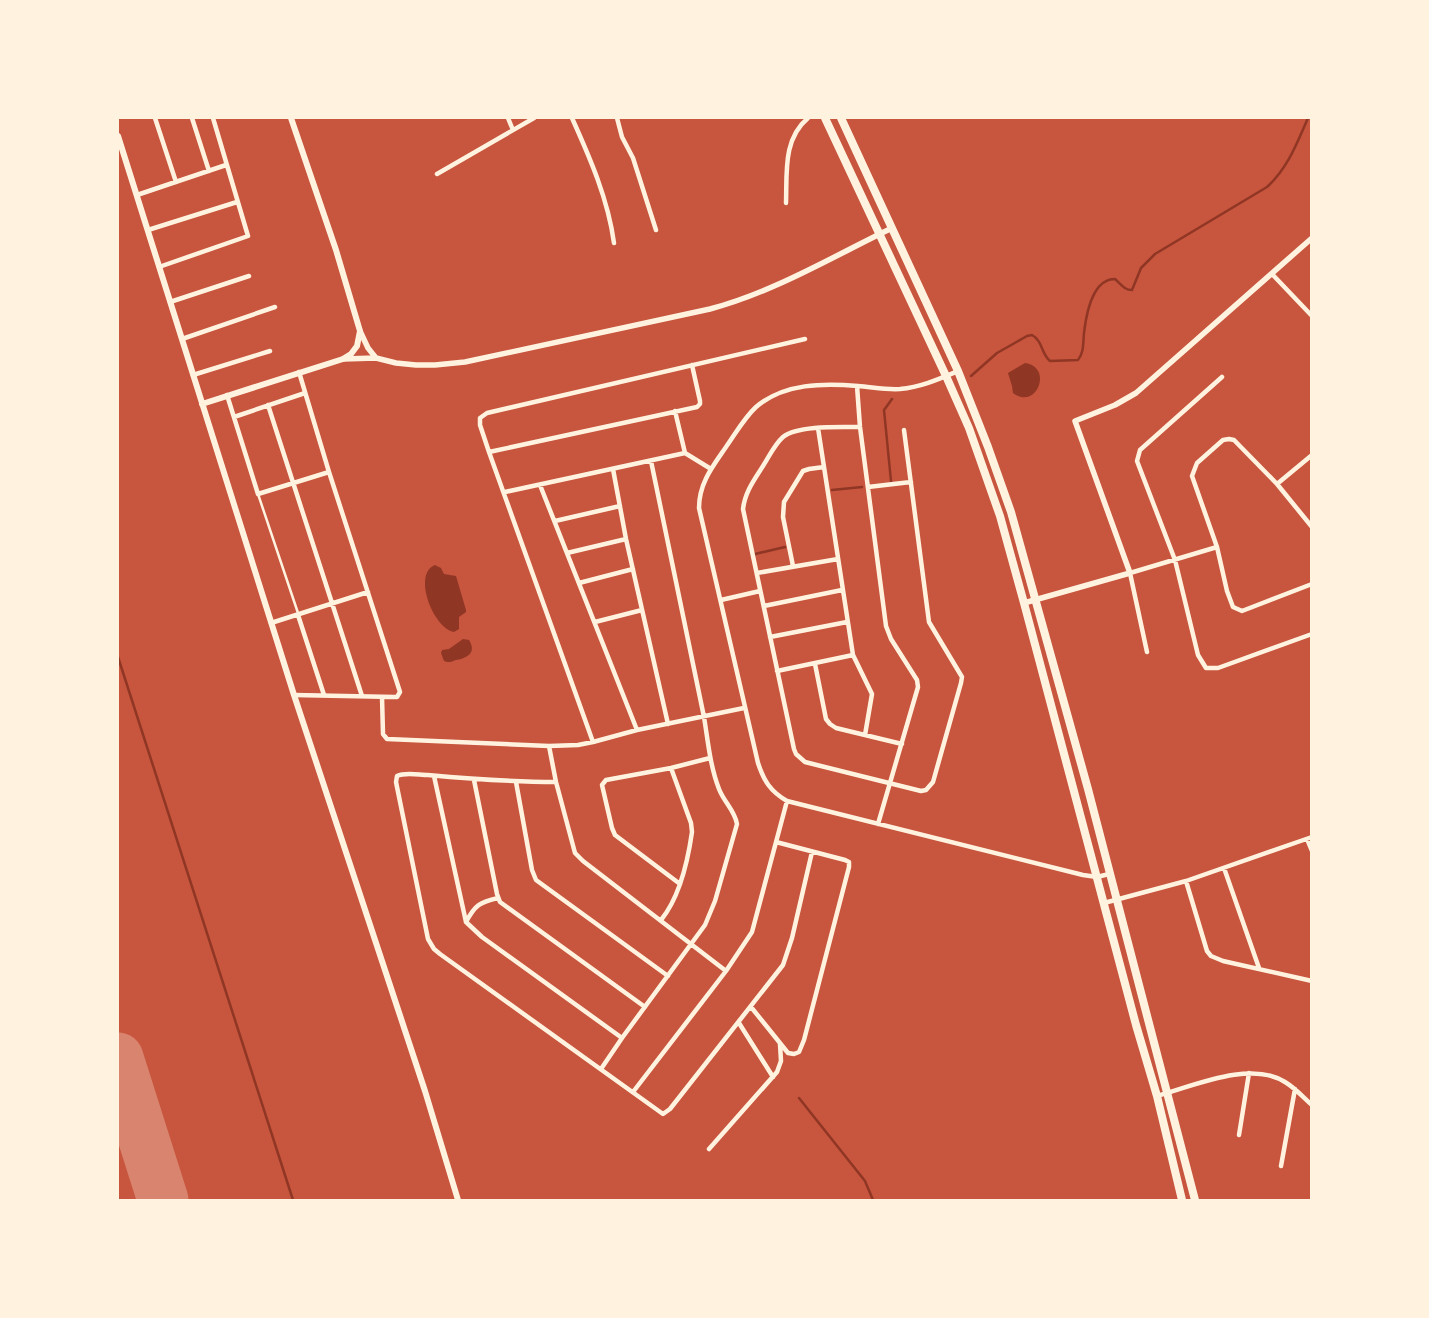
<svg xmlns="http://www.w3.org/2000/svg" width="1429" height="1318" viewBox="0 0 1429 1318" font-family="'Fira Sans',sans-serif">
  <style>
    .water { fill: #8f3625 }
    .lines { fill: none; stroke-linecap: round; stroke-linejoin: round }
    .stream { stroke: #8f3625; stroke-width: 2.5 }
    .runway { stroke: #d8846e; stroke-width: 51 }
    .service { stroke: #fff3e0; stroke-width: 2.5 }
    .minor { stroke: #fff3e0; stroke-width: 4.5 }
    .tertiary { stroke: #fff3e0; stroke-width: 5.5 }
    .secondary { stroke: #fff3e0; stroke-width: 6 }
    .trunk { stroke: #fff3e0; stroke-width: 8 }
  </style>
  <rect width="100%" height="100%" fill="#c8553d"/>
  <path class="water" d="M1025 363C1054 367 1036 411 1013 393L1012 386 1008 373Z
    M435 565 441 568 444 574 456 576 466 610V612L459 617V629L454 632C433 628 412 574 435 565Z
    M463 639 469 640C477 653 467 658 456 660 451 662 449 663 444 661L441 653 442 650 449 649Z"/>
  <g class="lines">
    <path class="stream" d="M971 376 997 353 1027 336 1032 335C1043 341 1041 354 1050 361L1078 360C1084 353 1083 343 1084 333 1086 316 1092 279 1115 279 1121 284 1124 290 1132 290L1141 268 1155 254 1267 187C1288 168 1297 143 1308 118
      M891 481 884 410 892 399
      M832 490 862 487
      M755 554 785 547
      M118 657 293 1200
      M799 1098 865 1181 873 1200"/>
    <path class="runway" d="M118 1058 163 1200"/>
    <path class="service" d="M258 494 298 613"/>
    <path class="minor" d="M155 118 176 182
      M192 118 209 171
      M508 118 513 130
      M572 118C590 158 608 199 614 243
      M617 118 622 137 633 158 656 230
      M437 174 534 118
      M137 195 226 165
      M786 203C787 172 783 139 808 118
      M148 230 237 202
      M159 267 248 236 213 118
      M1272 274 1312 316
      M170 302 249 276
      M182 339 275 307
      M958 371C939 379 921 387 900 389 886 390 872 387 858 386 824 383 784 383 756 407 744 418 736 433 726 447 713 466 699 483 699 508L758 763C764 781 770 791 787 801L1083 875 1097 877 1109 874
      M193 375 270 351
      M1222 377 1140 450 1137 461 1175 560 1198 655 1206 668H1218L1312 634
      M857 386 860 427 886 626 891 639 917 680 918 687 878 824
      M227 395 258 494 329 472
      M268 405 362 696
      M675 411 685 453
      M234 417 305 393
      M860 427C841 427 797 425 783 437 774 445 769 457 763 466 754 480 745 492 743 509L794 749 796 754 805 762 921 791 926 790 933 782 961 683 962 677 929 622 904 430
      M818 428 853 655 872 694 865 735
      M489 452 697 407 700 404V401L692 365
      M613 469 626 539 668 724
      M1277 484 1312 455
      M540 485 637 730
      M868 487 911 482
      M505 492 685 453 711 469
      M555 521 620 506
      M1312 527 1277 484 1234 440 1229 439 1223 440 1197 463 1192 476 1217 547 1227 591 1233 607 1242 611 1312 584
      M567 553 626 539
      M793 566 783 517 784 502 803 471 809 469 824 467
      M757 573 838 559
      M579 583 633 569
      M721 600 760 591
      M764 606 842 590
      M298 615 324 695
      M595 622 642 610
      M271 623 368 592
      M770 637 847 622
      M1147 652 1130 573 1217 547
      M815 664 826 719 830 724 836 728 902 744
      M777 671 853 655
      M294 695 395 697H397L400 692 329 472 299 372
      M382 697 383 734 387 739 549 746 578 745 593 742 637 730 744 708
      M593 742 489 452 480 425V418L487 413 805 339
      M549 746 556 782 575 853 583 861 726 971
      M434 776 466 922 482 937 622 1038
      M474 780 497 894 500 902 645 1007
      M516 782 532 870 536 880 668 976
      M556 782C513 782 471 779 428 775 419 775 405 772 397 776L396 782 428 939 434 949 440 954 663 1114 670 1109 783 965 792 938 812 852
      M1307 839 1312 851
      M1224 868 1259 968
      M1186 881 1207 951 1211 956 1223 961 1312 981
      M680 884 615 835 612 828 602 785 606 780 671 768 710 758
      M1104 903 1186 881 1312 837
      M661 920C679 898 688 860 692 832L691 823 671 768
      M466 922C475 905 480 902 498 898
      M751 1007 788 1053 794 1054 799 1052 804 1040 849 867V862L845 860 776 842
      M739 1023 773 1077
      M601 1069 622 1038 705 925 715 901 737 824C735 811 724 802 719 789 710 766 708 741 704 717L651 461
      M633 1092 726 971 752 932 787 801
      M1157 1096C1193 1086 1251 1060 1285 1082 1295 1088 1303 1097 1312 1105
      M1239 1135 1249 1073
      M709 1149 777 1072 781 1061 780 1044
      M1281 1166 1295 1089"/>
    <path class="tertiary" d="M360 331 368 348 376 358
      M343 359 376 358 396 363 416 365H435L465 362 710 309C774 292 832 257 892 228
      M1024 603 1130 573 1075 421 1115 405 1136 393 1312 238"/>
    <path class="secondary" d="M118 136 294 695 425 1091 458 1200
      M202 404 343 359 351 354 357 346 360 331 336 250 291 118"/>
    <path class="trunk" d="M825 118 946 376 969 428 1000 516 1024 603 1136 1025 1157 1096 1182 1200
      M841 118 958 371 988 447 1011 512 1088 789 1195 1200"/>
  </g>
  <rect width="1429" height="1318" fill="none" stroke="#fff3e0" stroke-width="238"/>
</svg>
